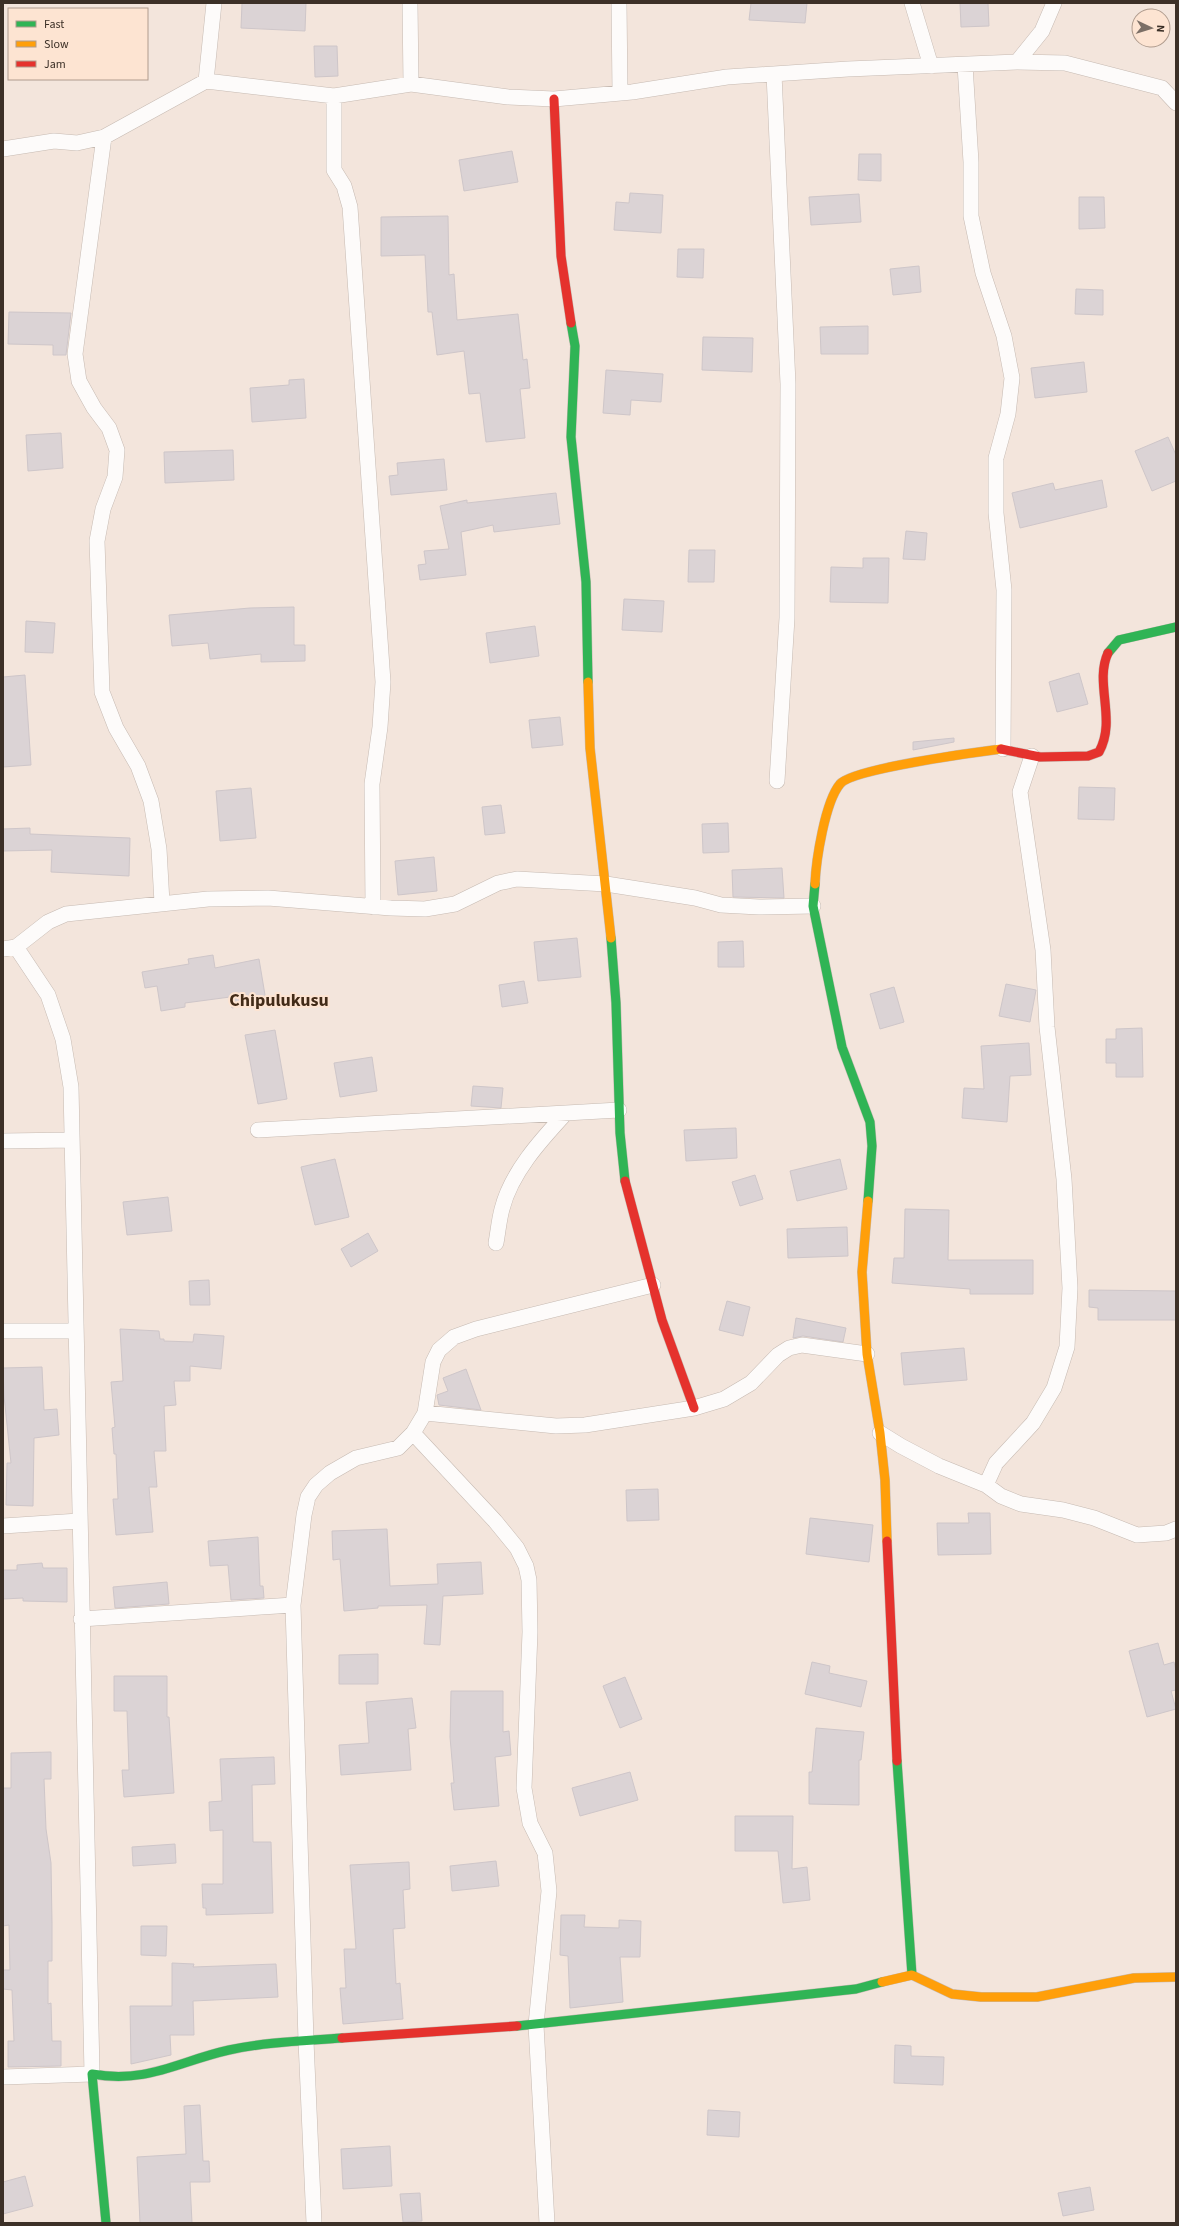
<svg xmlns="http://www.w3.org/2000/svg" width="1179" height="2226" viewBox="0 0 1179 2226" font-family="'Source Sans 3',sans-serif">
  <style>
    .building { fill: #dbd3d5; stroke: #cec6c9 }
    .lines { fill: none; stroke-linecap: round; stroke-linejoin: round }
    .street-casing { stroke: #c6bab2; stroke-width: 16 }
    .fast-casing { stroke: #c6bab2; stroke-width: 10 }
    .slow-casing { stroke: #c6bab2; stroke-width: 10 }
    .jam-casing { stroke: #c6bab2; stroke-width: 10 }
    .street { stroke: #fdfbfa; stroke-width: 15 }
    .fast { stroke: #30b455; stroke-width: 9 }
    .slow { stroke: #ff9f0a; stroke-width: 9 }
    .jam { stroke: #e5322d; stroke-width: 9 }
    .labels { text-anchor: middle; stroke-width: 4; stroke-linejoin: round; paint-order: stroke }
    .district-label { font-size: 18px; font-weight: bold; fill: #422b18; stroke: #fde4d2 }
  </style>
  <rect width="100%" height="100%" fill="#f3e5dc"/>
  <path class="building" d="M242 3H306L305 31 241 28Z
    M751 3H807L805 23 749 20Z
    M960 3H988L989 26 961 27Z
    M314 46H337L338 76 315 77Z
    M512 151 518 182 464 191 459 160Z
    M859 154H881V181L858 180Z
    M630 193 663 195 661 233 614 230 616 202 629 203Z
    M859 194 861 222 811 225 809 197Z
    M1079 197H1104L1105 228 1079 229Z
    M448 216 449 275 454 274 457 320 518 314 523 360 527 359 530 388 520 389 525 438 486 442 480 393 469 394 464 351 437 355 432 312H428L425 255 381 256V217Z
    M678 249H704L703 278 677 277Z
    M919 266 921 292 893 295 890 269Z
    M1076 289 1103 290V315L1075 314Z
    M9 312 71 313 66 355H53V345L8 344Z
    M868 326V354H821L820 327Z
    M703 337 753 338 752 372 702 370Z
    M1084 362 1087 392 1035 398 1031 368Z
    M606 370 663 374 661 402 631 400 630 415 603 413Z
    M304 379 306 418 252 422 250 388 289 385V380Z
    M61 433 63 468 28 471 26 435Z
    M1168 437 1176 455V481L1152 491 1135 451Z
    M233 450 234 480 165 483 164 452Z
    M444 459 447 490 391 495 389 476 398 475 397 463Z
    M1102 480 1107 507 1020 528 1012 493 1053 483 1055 490Z
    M556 493 560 524 494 532 493 525 461 532 466 575 420 580 418 565 426 564 424 551 449 549 440 506 467 500V503Z
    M906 531 927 533 925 560 903 559Z
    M689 550H715L714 582H688Z
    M863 558H889L888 603 830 602 831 567 863 568Z
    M624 599 664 601 662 632 622 630Z
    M294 607V645H305V661L261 662V654L210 659 208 643 172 646 169 615 250 608Z
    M26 621 55 623 53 653 25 652Z
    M535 626 539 656 490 663 486 633Z
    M1079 673 1088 704 1057 712 1049 682Z
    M25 675 31 765 3 767V677Z
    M560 717 563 745 532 748 529 720Z
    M954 738V742L913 750V742Z
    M1079 787 1115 788 1114 820 1078 819Z
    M251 788 256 838 220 841 216 791Z
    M501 805 505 833 485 835 482 807Z
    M728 823 729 852 703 853 702 824Z
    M30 828V834L130 838 129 876 51 872 52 850 3 851V829Z
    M434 857 437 891 398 895 395 861Z
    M782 868 784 898 733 897 732 870Z
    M577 938 581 977 538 981 534 942Z
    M743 941 744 967H718V942Z
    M213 955 215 968 259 959 266 1001 232 1008 230 997 185 1003V1007L161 1011 157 986 145 988 142 972 189 964 188 959Z
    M524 981 528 1003 502 1007 499 985Z
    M1006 984 1036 990 1030 1022 999 1016Z
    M894 987 904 1022 880 1029 870 994Z
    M1142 1028 1143 1077H1116V1063H1106V1039H1116V1029Z
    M275 1030 287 1099 258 1104 245 1035Z
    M1029 1043 1031 1075 1010 1076 1007 1122 962 1118 964 1088 984 1089 981 1046Z
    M372 1057 377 1091 340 1097 334 1063Z
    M473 1086 503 1088 501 1108 471 1106Z
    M736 1128 737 1158 686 1161 684 1130Z
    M335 1159 349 1217 315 1225 301 1167Z
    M840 1159 847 1189 797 1201 790 1171Z
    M755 1175 763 1199 740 1206 732 1182Z
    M168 1197 172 1231 127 1235 123 1202Z
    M905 1209 949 1210 948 1260H1033V1294H970V1289L892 1283 894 1258H904Z
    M847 1227 848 1256 788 1258 787 1229Z
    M368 1233 378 1251 351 1267 341 1249Z
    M209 1280 210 1305H190L189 1281Z
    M1089 1290 1176 1291V1320H1098V1308L1089 1307Z
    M727 1301 750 1307 743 1336 719 1330Z
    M796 1318 846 1328 843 1342 803 1336 793 1338Z
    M120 1329 159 1331 160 1339H164V1341L193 1342 194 1334 224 1336 221 1369 190 1366V1381H174L176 1405 164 1406 166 1451H154L157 1487H149L153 1532 116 1535 113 1499H118L116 1454H114L112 1428 115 1427 111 1382 123 1381Z
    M964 1348 967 1380 904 1385 901 1353Z
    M42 1367 44 1410 57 1409 59 1435 34 1438 33 1506 6 1505 7 1463H11L4 1396 3 1368Z
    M466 1369 481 1410 439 1405 437 1395 448 1391 443 1378Z
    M658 1489 659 1520 627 1521 626 1490Z
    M968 1513H990L991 1554 938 1555 937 1523H969Z
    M810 1518 873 1525 869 1562 806 1554Z
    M387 1529 390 1586 438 1584 437 1564 481 1562 483 1594 443 1596 440 1645 424 1644 427 1605 378 1606V1608L344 1611 340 1559 333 1560 332 1531Z
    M258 1537 260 1586H263L264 1598 231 1600 228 1565 210 1566 208 1541Z
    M42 1563 43 1568H67V1602L23 1601V1598L3 1599V1570H17V1565Z
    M167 1582 169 1604 115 1608 113 1587Z
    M1158 1643 1164 1665 1174 1662 1176 1671V1690L1171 1691 1176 1709 1147 1717 1129 1651Z
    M378 1654V1684H339V1655Z
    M812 1662 830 1666 829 1673 867 1681 861 1707 805 1694Z
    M114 1676H167V1717H169L174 1793 124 1797 122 1770H129L127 1711H114Z
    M625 1677 642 1719 620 1728 603 1686Z
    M451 1691H503V1732L509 1731 511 1755 495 1757 499 1806 454 1810 451 1783H454L450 1737Z
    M412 1698 416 1728 408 1729 411 1770 341 1775 339 1745 369 1743 366 1702Z
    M816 1728 864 1732 861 1760H859V1805L809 1804V1772H812Z
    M51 1752V1779H44L46 1829 51 1863 52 1923V1961H48V2004L51 2003 52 2041H61V2066L8 2067V2041H14L12 1990 3 1989V1970H10L9 1925 3 1926V1788H11V1753Z
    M274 1757 275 1784 252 1785 253 1842H271L273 1913 206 1915V1908H203L202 1884H223V1830L210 1831 209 1802 222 1801 220 1759Z
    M630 1772 638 1800 580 1816 572 1788Z
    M735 1816H793L792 1869 807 1867 810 1900 783 1903 778 1851H735Z
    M175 1844 176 1863 133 1866 132 1847Z
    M496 1861 499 1886 452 1891 450 1866Z
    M409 1862 410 1889 403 1890 405 1928 393 1929 396 1984 400 1983 403 2019 343 2024 340 1988H346L344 1949H356L350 1865Z
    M561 1915H585L584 1927 619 1928V1920L641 1921 640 1957H620L623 2002 570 2008 568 1956 560 1955Z
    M141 1926H167L166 1956 141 1955Z
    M172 1963 194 1964 193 1967 276 1964 278 1997 193 2001 194 2035H170L171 2055 131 2064 130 2006H172Z
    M895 2045 911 2046V2056L944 2057 943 2085 894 2083Z
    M200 2105 203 2161H209L210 2182H190L192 2223H140L137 2157 186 2154 184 2106Z
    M708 2110 740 2112 739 2137 707 2135Z
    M390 2146 392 2186 343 2189 341 2149Z
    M25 2176 33 2206 3 2214V2182Z
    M1090 2187 1094 2210 1063 2216 1058 2193Z
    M420 2193 422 2221 403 2222 400 2194Z"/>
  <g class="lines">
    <g class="street-casing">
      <path id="street" d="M410 3 411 84
        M619 3 620 93
        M912 3 931 66
        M1017 62 1042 31 1054 3
        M965 65 971 162V216L983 273 1004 336 1012 378 1008 414 996 458V513L1004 590 1003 749
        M774 74 788 384 787 618 777 781
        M206 81 334 96 411 84 508 97 554 99 632 92 727 77 848 69 1017 62 1065 63 1162 88 1176 103
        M334 96V170L344 186 350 207 383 682 380 727 372 784 373 907
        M104 137 75 354 79 381 94 408 109 428 117 450 115 477 103 509 97 541 102 692 116 728 138 766 151 801 159 849 162 903
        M3 149 54 141 77 143 104 137 206 81 214 3
        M16 947 48 922 66 914 208 899 268 898 391 908 425 909 455 904 498 883 517 879 606 884 695 898 721 905 759 907 813 906
        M3 949 16 947 48 995 63 1039 71 1087 92 2074 3 2077
        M258 1130 619 1110
        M3 1141 72 1140
        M496 1243C498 1232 499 1220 502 1209 511 1173 540 1141 565 1114
        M3 1331H76
        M425 1413 556 1426 585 1425 694 1408 724 1399 751 1383 778 1355 789 1348 802 1345 867 1354
        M413 1433 495 1521 517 1548 526 1566 529 1580 530 1632 524 1788 530 1823 545 1853 549 1891 536 2025 547 2223
        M880 1433 901 1446 939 1466 986 1485 1001 1496 1021 1504 1063 1510 1094 1518 1137 1535 1166 1533 1176 1529
        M986 1485 996 1463 1033 1423 1054 1388 1067 1347 1070 1288 1064 1179 1047 1027 1043 950 1020 792 1032 756
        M3 1526 79 1521
        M293 1605 306 2041 314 2223
        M81 1619 293 1605 304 1515 308 1497 316 1485 330 1473 356 1458 398 1448 413 1433 425 1413 433 1362 439 1350 454 1337 476 1329 653 1285"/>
    </g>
    <g class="fast-casing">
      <path id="fast" d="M571 323 575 346 571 437 586 582 588 682
        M1108 653 1119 640 1176 627
        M815 884 813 906 842 1047 870 1122 872 1146 868 1201
        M611 938 616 1003 620 1133 625 1181
        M897 1761 912 1975
        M517 2026 856 1989 882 1982
        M106 2223 92 2074C147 2084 179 2061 229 2050 266 2042 304 2041 342 2038"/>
    </g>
    <g class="slow-casing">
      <path id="slow" d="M588 682 590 748 611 938
        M815 884C816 860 825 802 840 784 851 769 977 752 1001 749
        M868 1201 862 1272 867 1354 880 1433 885 1480 887 1541
        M882 1982 912 1975 952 1994 981 1997H1037L1134 1978 1176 1977"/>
    </g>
    <g class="jam-casing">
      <path id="jam" d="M554 99 561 256 571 323
        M1001 749 1040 757 1088 756 1099 752C1117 720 1094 683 1108 653
        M625 1181 662 1320 694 1408
        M887 1541 897 1761
        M342 2038 517 2026"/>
    </g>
    <use href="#street" class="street"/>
    <use href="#fast" class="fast"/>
    <use href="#slow" class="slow"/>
    <use href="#jam" class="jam"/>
  </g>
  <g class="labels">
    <g class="district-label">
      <text x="279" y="1006">Chipulukusu</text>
    </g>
  </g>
  <rect width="1179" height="2226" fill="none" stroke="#3c3027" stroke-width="8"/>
  <rect x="8" y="8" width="140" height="72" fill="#fde4d2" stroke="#b09c8e"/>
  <rect x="16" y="21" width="20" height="6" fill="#30b455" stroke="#b09c8e"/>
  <text x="44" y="28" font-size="12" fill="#3c3027">Fast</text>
  <rect x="16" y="41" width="20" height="6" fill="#ff9f0a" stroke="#b09c8e"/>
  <text x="44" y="48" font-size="12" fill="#3c3027">Slow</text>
  <rect x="16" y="61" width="20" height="6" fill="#e5322d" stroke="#b09c8e"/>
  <text x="44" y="68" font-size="12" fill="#3c3027">Jam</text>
  <g transform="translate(1151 28) rotate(94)"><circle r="19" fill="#fde4d2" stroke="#b09c8e"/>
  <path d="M0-3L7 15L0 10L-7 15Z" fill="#7c6f66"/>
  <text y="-6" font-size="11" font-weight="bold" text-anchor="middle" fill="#3c3027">N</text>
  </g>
</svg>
